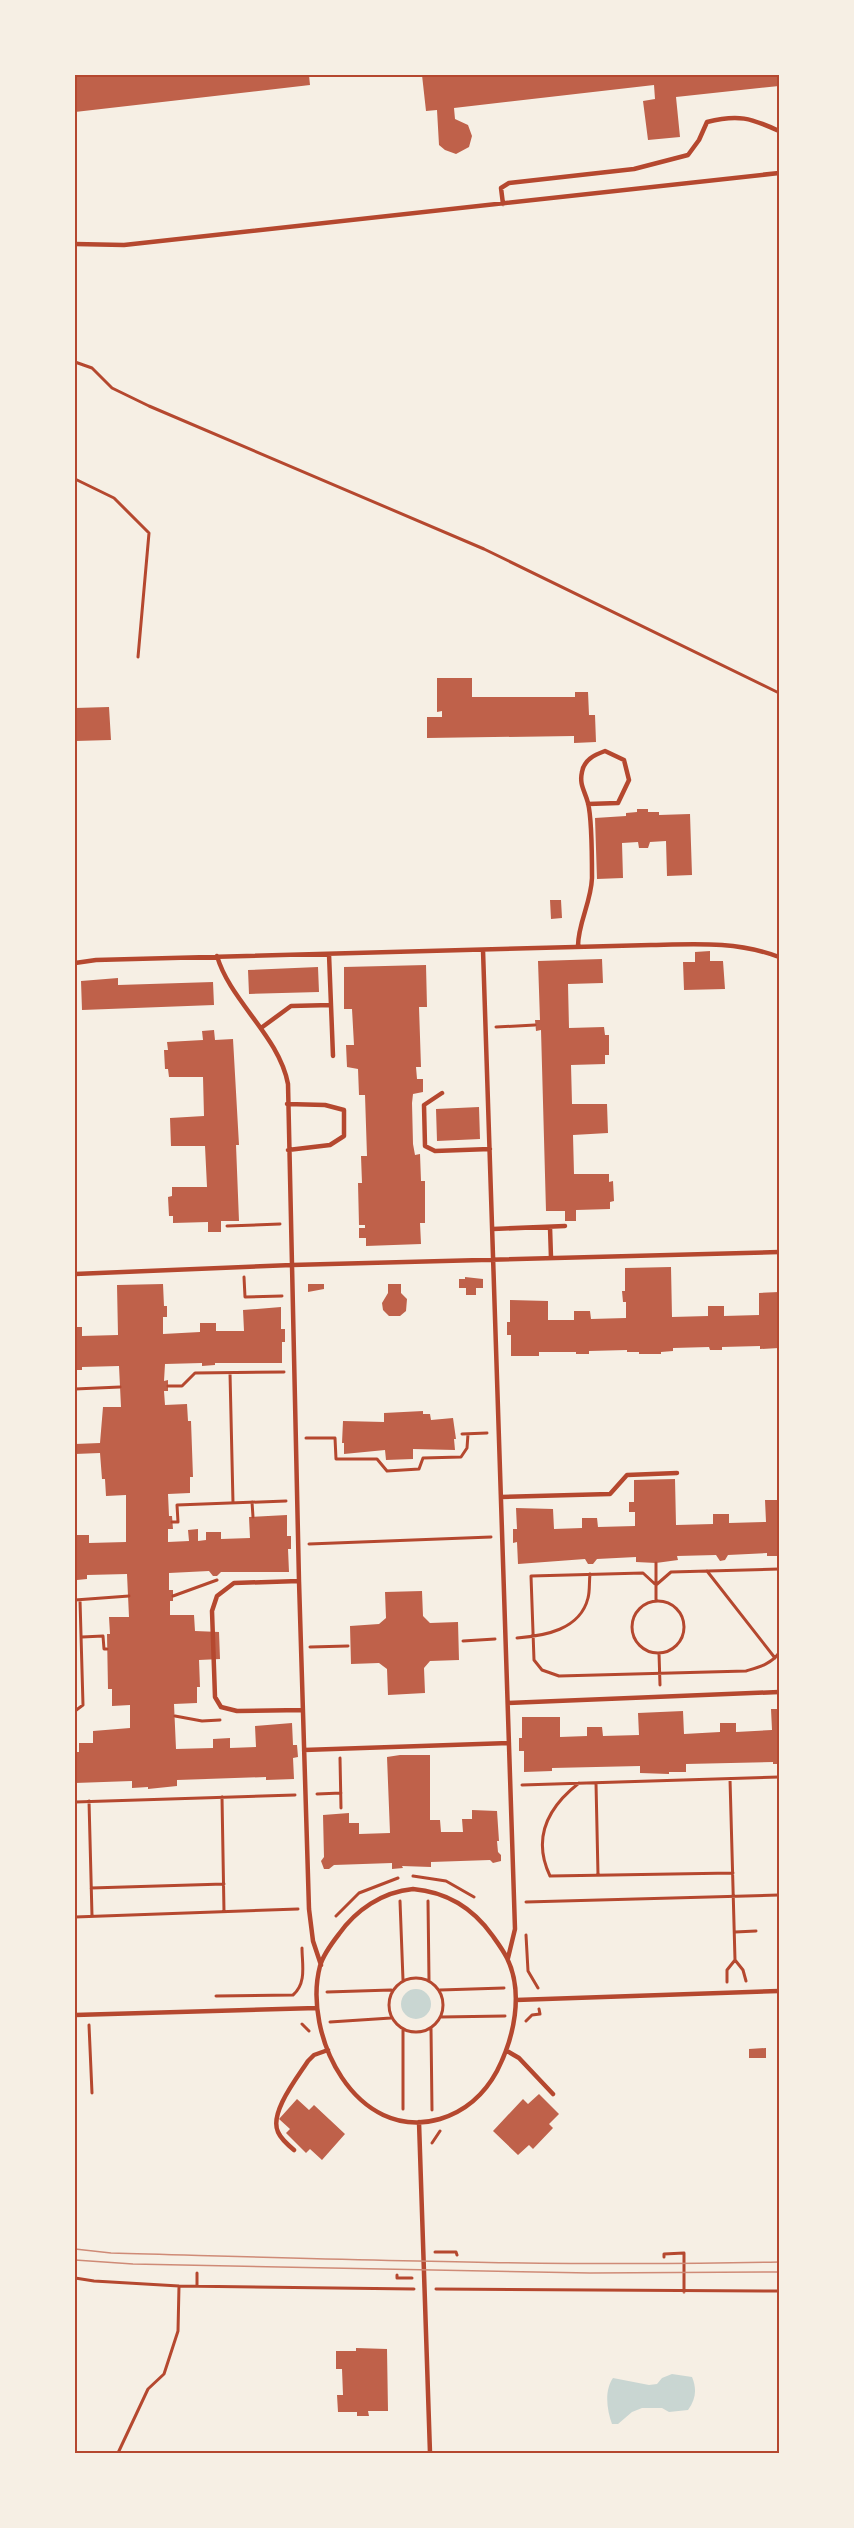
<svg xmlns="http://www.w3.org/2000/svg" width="854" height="2528" viewBox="0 0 854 2528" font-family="'Work Sans',sans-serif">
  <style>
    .water { fill: #c9d6d2 }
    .building { fill: #bf614a }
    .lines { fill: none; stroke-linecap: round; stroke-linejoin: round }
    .path { stroke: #b5482f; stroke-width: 3 }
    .service { stroke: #b5482f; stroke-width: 4.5 }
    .tram { stroke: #cf8b77; stroke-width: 1.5 }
    .neatline { fill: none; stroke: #b5482f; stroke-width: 2 }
  </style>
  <rect width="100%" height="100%" fill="#f6efe4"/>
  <path class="water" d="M401 2004a15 15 0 1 1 30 0a15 15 0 1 1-30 0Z
    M672 2374 692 2377C697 2389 696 2399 688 2410L669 2412 662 2408H642L632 2412 618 2424H612C607 2410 604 2391 613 2378L649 2385 657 2384 662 2378Z"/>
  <path class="building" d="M75 75H309L310 85 75 112Z
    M422 75H779V86L676 97 680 137 648 140 643 101 655 99 654 85 454 108 455 119 468 125 472 136 469 147 456 154 445 150 439 145 437 110 426 111Z
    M437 678H472V697H575V692H588L589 715H595L596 742 574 743V736L427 738V717H442V711L437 712Z
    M109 707 111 740 75 741V708Z
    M637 809H648V812H659V815L690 814 692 875 667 876 666 841 650 842 648 848H639L638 842 622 843 623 878 597 879 595 818 626 816V813L637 812Z
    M550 900H561L562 918 551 919Z
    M710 951V961H723L725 989 684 990 683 962H695V952Z
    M602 959 603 983 568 984 569 1028 604 1027 605 1035H609V1055H605V1064L571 1065 572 1104H607L608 1133 573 1135 574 1174H609V1182L613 1181 614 1201 610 1202V1209L576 1210V1221H565V1211H546L541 1030 536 1031 535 1020H540L538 961Z
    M426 965 427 1007H419L421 1067H416L417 1079H423V1092L413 1094 412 1103 413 1144 415 1155 420 1154 421 1181H425V1223H420L421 1244 366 1246V1238H359V1228H365V1225H359L358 1183H362L361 1156H367L365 1095H359L358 1069 347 1067 346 1045H354L352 1009H344V967Z
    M318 967 319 992 249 994 248 970Z
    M118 978V985L213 982 214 1005 82 1010 81 981Z
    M214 1030 215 1040 233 1039 239 1145H236L239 1221H221V1232H208V1222L173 1223V1216H169L168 1197 172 1196V1187H207L205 1146H171L170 1118 204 1116 203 1077H169L168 1069H165L164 1050H168L167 1042 203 1040 202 1031Z
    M479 1107 480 1139 437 1141 436 1109Z
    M671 1267 672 1317 708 1316V1306H724V1316L759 1315V1293L779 1292V1348L760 1349V1346L722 1347V1350H710L709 1347 673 1348V1351L661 1352V1354H639V1352H627V1350L589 1351V1354H576V1352H539V1356H511V1335H507V1322H510V1300L548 1301V1320H574V1311H590L591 1319 626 1318V1302H623L622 1291H625V1268Z
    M465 1277 483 1279V1288H476V1295H466V1288H459V1279H465Z
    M163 1284 164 1306H167V1317H163V1334L200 1332V1323H216V1331H244L243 1310 281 1307V1329H285V1342H282V1363H215V1365L202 1366V1363L165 1364 164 1381 168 1380V1391H164L165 1405 187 1404 188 1421H191L193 1477H190V1493L168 1494 169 1516H172L173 1529H168V1542L189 1541 188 1530 198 1529V1541L206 1540V1532H221V1539L250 1538 249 1517 287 1515V1536H291V1549H288L289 1572H221L217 1576H213L209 1571 169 1573V1590H173V1601H170V1615H194L195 1631 219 1632 220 1659 199 1660 200 1687H197V1703L174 1704 176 1749 213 1748V1739L230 1738V1748L256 1747 255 1726 292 1723 293 1745H297L298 1757 293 1758 294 1779 266 1780V1777L177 1780V1786L148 1789V1787L132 1788V1781L75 1783V1752H79V1743H93V1731L130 1728V1705L112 1706V1689H108L107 1634H110L109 1617H129L127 1574 87 1575V1579L77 1580 75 1575V1535H89V1543L126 1542V1495L106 1496 105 1479H102L100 1453 75 1454V1444L100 1443 103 1407H121L119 1366 82 1367V1370H75V1327H82V1336L118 1335 117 1285Z
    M308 1284H324V1289L308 1292Z
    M388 1284H401V1293L407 1299 406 1311 400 1316H389L383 1310 382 1303 388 1293Z
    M423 1411V1414H430L431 1420 453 1418 456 1439H454L455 1450 413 1449V1459L386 1460 385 1450 344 1454V1443H342L343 1421 384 1422V1413Z
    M675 1479 676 1525 713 1524V1514H729V1523L766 1522 765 1500H779V1556H767V1553L728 1555 725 1560 720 1561 716 1555 677 1556 678 1560 656 1563 636 1562V1557L597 1559 593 1564H588L585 1559 518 1564 517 1542 513 1543V1529H517L516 1508 553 1509 554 1529 582 1528V1518H597L598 1527 635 1526V1512H629V1502H634V1480Z
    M422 1591 423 1616 430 1623 458 1622 459 1660 430 1661 424 1668 425 1693 388 1695 387 1669 379 1663 351 1664 350 1626 379 1624 386 1618 385 1592Z
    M771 1709H779V1764H773V1762L686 1764V1772H669V1774L640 1773V1766L552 1768V1771L524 1772V1751H519V1738H522V1717H560V1737L587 1736V1727H602L603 1736 639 1735 638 1713 683 1711 684 1734 720 1732V1723H736V1732L772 1730Z
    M400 1755H430V1820H440L441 1832H463L462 1819H472V1810L497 1811 499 1841H497L498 1852 501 1855V1861L493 1863 490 1860 431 1862V1867L402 1866 403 1868 392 1869V1863L334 1865 329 1869H324L321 1861 324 1857 323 1815 349 1813V1823H359V1834L390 1833 387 1757Z
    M766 2048V2058H749V2049Z
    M539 2094 559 2114 549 2124 553 2128 533 2149 529 2145 518 2155 493 2131 523 2099 528 2104Z
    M297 2099 309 2110 314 2105 345 2134 322 2160 310 2149 306 2153 286 2133 290 2129 279 2119Z
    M356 2348 387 2349 388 2411H368L369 2416H357V2412H338L337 2395H343L342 2369H336V2351H356Z"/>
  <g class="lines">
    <path class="path" d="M75 362 92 368 112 388 149 406 484 549 779 693
      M75 479 114 498 149 533 138 657
      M496 1027 535 1025
      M227 1226 280 1224
      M244 1277 245 1297 282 1296
      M230 1373 233 1503
      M168 1386H182L195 1373 284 1372
      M75 1389 120 1387
      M462 1434 487 1433
      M306 1438H335L336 1459H377L387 1471 419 1469 423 1458 461 1457 467 1448 468 1434
      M252 1502 253 1517
      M172 1522H178L177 1505 286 1501
      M309 1544 491 1537
      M656 1563V1600
      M779 1569 671 1572 656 1585 643 1573 531 1576 534 1660 542 1670 559 1676 746 1671C759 1667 771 1664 779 1653
      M707 1571 775 1658
      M173 1596 217 1580
      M75 1600 129 1596
      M632 1627a26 26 0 1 1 52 0a26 26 0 1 1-52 0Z
      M82 1637 103 1636 104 1649H107
      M517 1638C544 1636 580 1630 588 1598 590 1591 589 1582 590 1574
      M463 1641 495 1639
      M310 1647 348 1646
      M659 1653 660 1685
      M75 1711 83 1705 80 1600
      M175 1716 202 1721 220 1720
      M340 1758 341 1808
      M730 1779 735 1960 743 1970 746 1981
      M579 1783C547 1808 532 1838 550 1876L733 1873
      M596 1783 598 1875
      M522 1785 779 1777
      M317 1794 341 1793
      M222 1797 224 1912
      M89 1801 92 1916
      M75 1802 295 1795
      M413 1876 446 1881 474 1897
      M91 1888 224 1884
      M400 1901 403 1980
      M428 1901 429 1980
      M526 1902 779 1895
      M336 1916 359 1893 398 1878
      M75 1917 298 1909
      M735 1932 756 1931
      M526 1935 528 1971 538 1988
      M389 2005a27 27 0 1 1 54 0a27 27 0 1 1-54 0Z
      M727 1982V1970L735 1960
      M440 1990 504 1988
      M327 1992 391 1990
      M216 1996 293 1995C307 1983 302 1964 302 1948
      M441 2017 505 2016
      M526 2021 532 2015 540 2014 539 2009
      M330 2022 391 2018
      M302 2024 309 2031
      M89 2025 92 2093
      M431 2028 432 2110
      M403 2030V2109
      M432 2143 440 2131
      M435 2252H456L457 2255
      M664 2257V2254L684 2253V2292
      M197 2273V2286
      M397 2275V2278H412
      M75 2278 94 2281 179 2286 414 2289
      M436 2289 779 2291
      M118 2453 148 2389 164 2374 178 2331 179 2286"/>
    <path class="service" d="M503 204 501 188 509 183 634 169 688 155 699 140 707 122C738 114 751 118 779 131
      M75 244 124 245 779 173
      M578 946C578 923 591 903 592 878 592 860 592 819 588 803 585 791 579 785 582 772 584 760 594 755 605 751L624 760 629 780 618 803 588 804
      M483 950 515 1929 508 1958
      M329 954 333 1056
      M217 956C230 1001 279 1036 288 1084L299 1581 309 1909 313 1941 321 1965
      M75 963 96 960 651 945C695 944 737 941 779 957
      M261 1028 291 1006 331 1005
      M442 1093 424 1105 425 1146 435 1151 490 1149
      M287 1104 325 1105 344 1110V1136L330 1145 288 1150
      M550 1227 551 1258
      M493 1229 565 1226
      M75 1274 292 1265 779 1252
      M501 1497 610 1494 627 1475 677 1473
      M299 1581 234 1583 217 1596 212 1611 215 1697 221 1707 237 1711 303 1710
      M508 1703 779 1692
      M304 1750 509 1743
      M413 1889C447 1892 472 1907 492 1935 497 1942 503 1950 507 1958 524 1993 514 2038 497 2071 484 2095 466 2111 440 2119 356 2143 302 2035 320 1966 323 1955 332 1943 339 1934 356 1910 382 1892 413 1889Z
      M516 2000 779 1991
      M75 2015 317 2008
      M507 2051 519 2058 553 2094
      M419 2122 430 2453
      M294 2150C288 2145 281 2139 278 2132 269 2113 297 2078 308 2061L314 2055 328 2050"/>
    <path class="tram" d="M75 2249 111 2253C333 2259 556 2267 779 2262
      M75 2260 133 2264 590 2273 779 2272"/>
  </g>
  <rect width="854" height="2528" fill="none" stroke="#f6efe4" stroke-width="153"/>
  <rect x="76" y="76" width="702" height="2376" class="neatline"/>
</svg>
